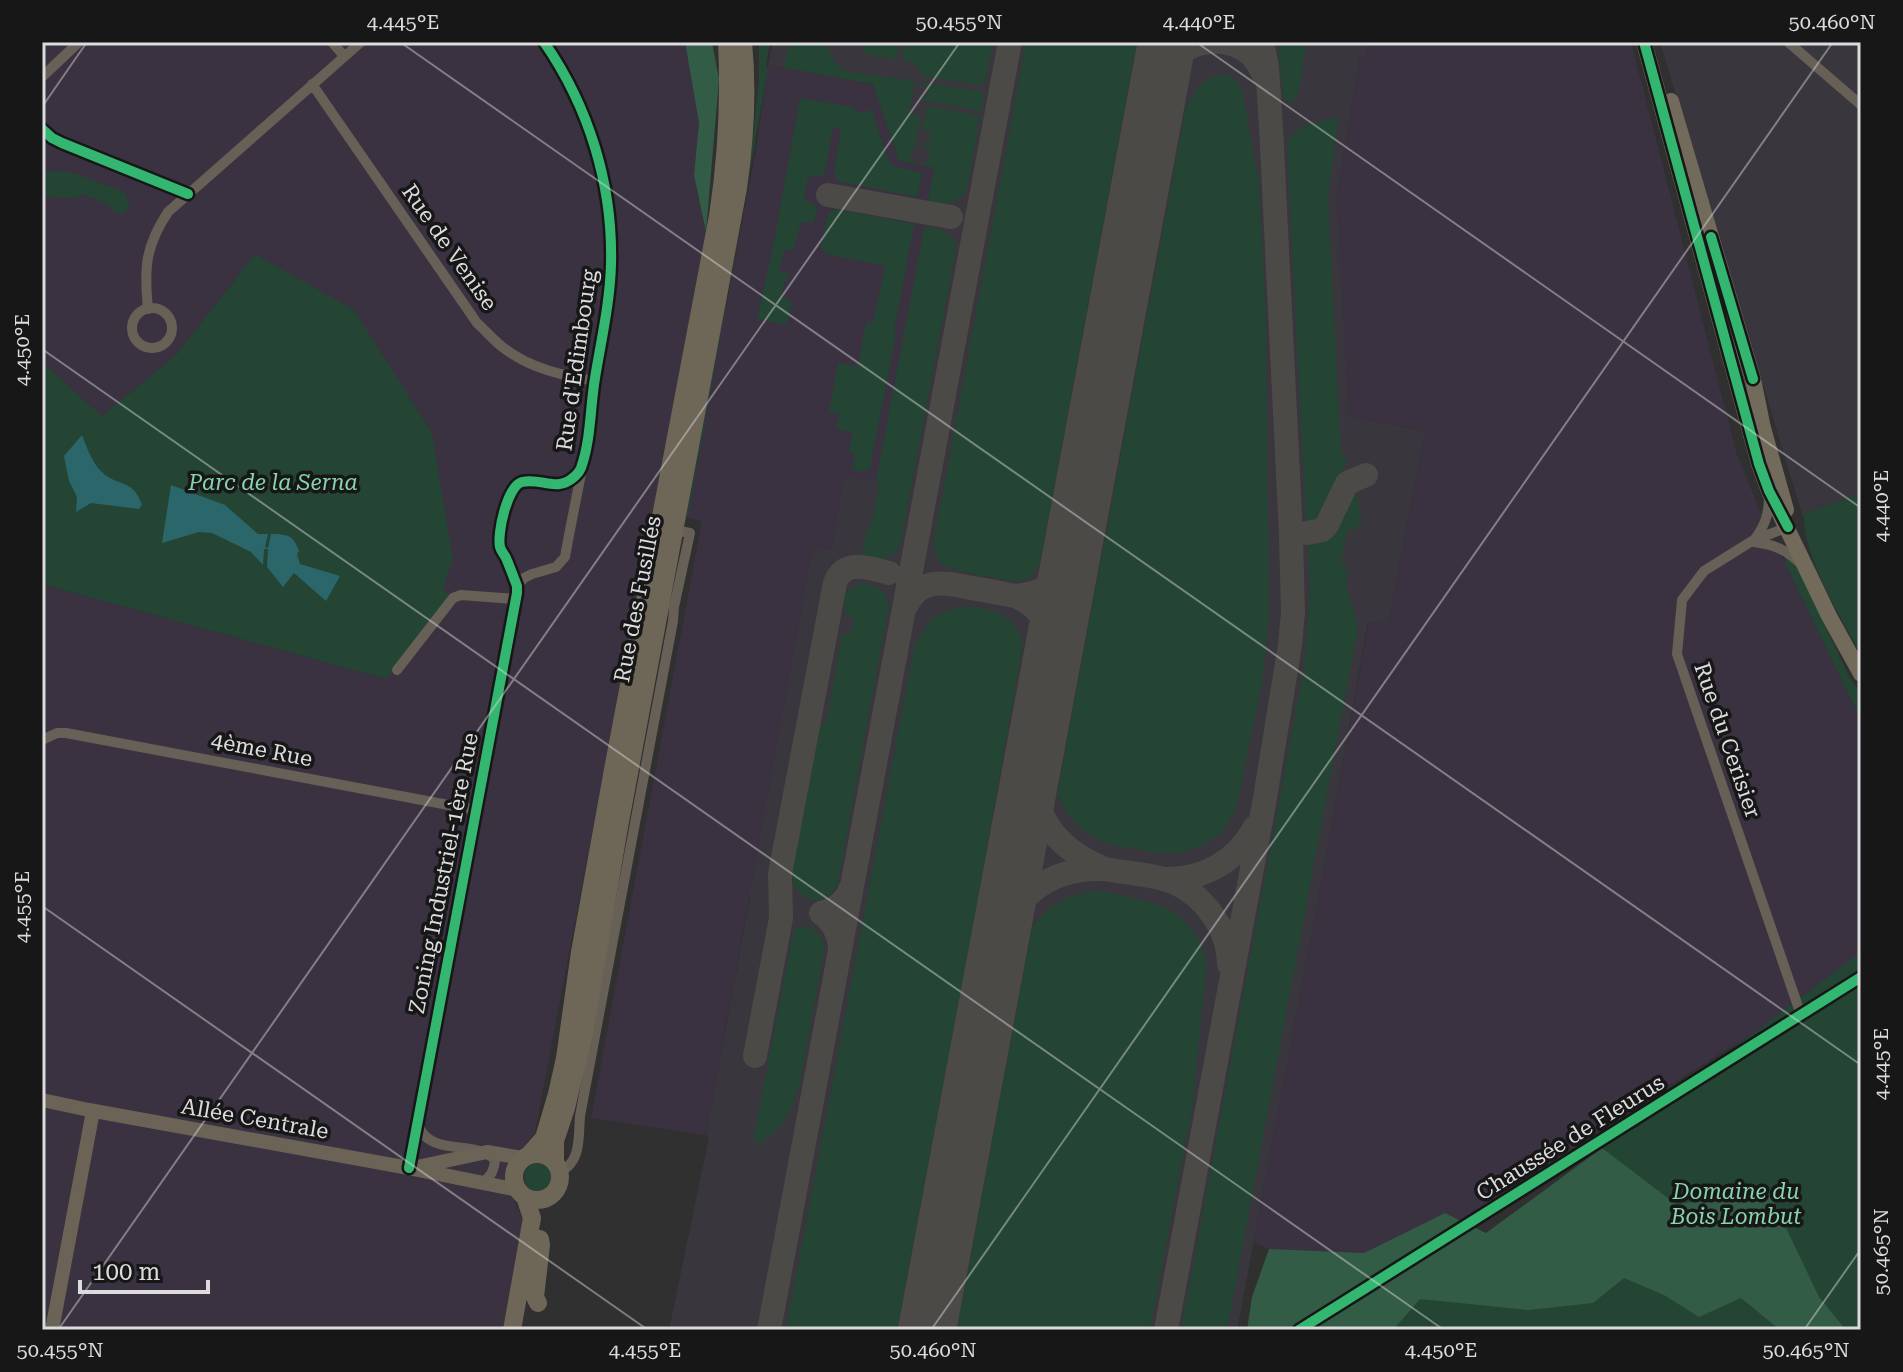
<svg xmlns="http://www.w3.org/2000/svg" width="1903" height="1372" viewBox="0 0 1903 1372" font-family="'Roboto Serif',serif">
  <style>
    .built { fill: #39363d }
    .industrial { fill: #3a3240 }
    .green { fill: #244434 }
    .forest { fill: #335c47 }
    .water { fill: #2b666a }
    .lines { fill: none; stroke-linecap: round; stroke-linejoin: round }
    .taxiway { stroke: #4c4a47; stroke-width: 24 }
    .runway { stroke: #4c4a47; stroke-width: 58 }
    .street { stroke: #666056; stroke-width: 10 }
    .secondary { stroke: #6b6355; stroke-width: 14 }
    .primary { stroke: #726a5a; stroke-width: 16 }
    .highway { stroke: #6e6657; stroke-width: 18 }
    .cycleway-casing { stroke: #171718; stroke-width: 15 }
    .cycleway { stroke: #33b770; stroke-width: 10 }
    .ticks { fill: none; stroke: #dcdcde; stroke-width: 2; stroke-opacity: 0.45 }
    .labels { text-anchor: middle; stroke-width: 7; stroke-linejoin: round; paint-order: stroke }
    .street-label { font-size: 22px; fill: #dcdcde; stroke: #171718 }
    .park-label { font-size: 22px; font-style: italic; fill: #88d4ac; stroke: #171718 }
    .neatline { fill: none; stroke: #dcdcde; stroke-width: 3 }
    .ticks-label { font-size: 20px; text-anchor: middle; fill: #dcdcde }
  </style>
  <rect width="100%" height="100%" fill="#303030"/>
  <path class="built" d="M773 42H1368L1365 57H1360L1337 195 1349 417 1425 431 1388 624 1368 622 1324 868 1237 1330H669L709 1137 706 1135 750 897 747 894 813 546 831 549 844 475 934 168 899 161 873 84 768 65Z
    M1660 42H1861V494L1802 514Z"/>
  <path class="industrial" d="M42 42H685L699 123 694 175 706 232 535 1132 508 1167 506 1183 523 1219 503 1330H42V584L386 679 255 254 176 355 102 416 42 362Z
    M1368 42H1631L1737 455 1760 511 1861 720V967L1535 1168 1469 1224 1445 1213 1364 1253 1269 1249 1253 1242 1324 868 1369 621 1388 624 1425 431 1349 417 1337 195 1360 56H1365Z
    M768 65 873 84 899 161 934 168 876 481 845 476 831 550 813 547 706 1135 591 1118 702 521 685 517 757 145Z"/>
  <path class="green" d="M759 42H770L766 64 768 69 688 516H685L753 140 759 77Z
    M789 42H824C835 54 831 65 849 72L915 81 909 113 921 116 915 145 910 155 913 161 918 164 899 161 873 84 784 68Z
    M848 42H895L899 43 896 60 864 53 865 46Z
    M910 42H993L986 81 980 85 923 76 914 62 902 60 904 44Z
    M1026 42H1137L1040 562C1036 570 1033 578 1023 580 1014 583 949 571 942 564 935 558 934 549 934 541Z
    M1277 42H1307L1297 99 1290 103 1284 100Z
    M1214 75 1232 76 1242 88 1259 184 1266 319 1269 618 1262 683 1236 809 1221 833 1201 846 1182 853 1153 852 1112 845 1091 836 1071 819 1057 794 1186 107 1199 87Z
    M920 82 980 91 984 97 981 111 919 100 920 98 926 97 928 88 919 85Z
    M800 98 853 107 855 111 863 113 871 109 890 164 892 166 922 173 917 197 837 181 834 172 841 129 833 128 825 172 822 176 808 177 804 200 815 205 817 208 814 222H801L793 252 786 249 783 253 779 272 789 273 787 281H784L781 298 788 299 792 304 788 320 785 324H781L757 319 772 252Z
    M927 106 980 116 967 189C959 207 945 204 928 201L934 168 920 165 928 162 930 152 927 147 919 144V142L929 143 931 131 922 130Z
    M1337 117 1338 122 1328 196 1340 437 1342 452 1347 462 1324 517 1318 521 1306 523 1287 143C1298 123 1316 123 1337 117Z
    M42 171 71 172 124 192 130 204 127 211 121 214 114 212 109 205 82 194 77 198 42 197Z
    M835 209 914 224 894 331 896 334 870 468 864 472 852 470 855 454 849 452 852 432 836 429 839 414 829 412 838 363 858 366 866 322 873 323 885 266 826 254 821 248 828 215Z
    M925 226C939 229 953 232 956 248L901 542C892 564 881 559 862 555L867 530 873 520 879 482 876 481Z
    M255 254 354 310 432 433 453 559 443 589 450 596 386 679 42 584V563L45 558 42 556V362L102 416 176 355Z
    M1350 493H1355L1357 496C1359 507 1366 523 1355 530L1348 529 1341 563 1347 565C1343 589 1353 605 1358 628L1227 1330H1181L1305 662 1310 590 1308 543C1339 538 1336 516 1350 493Z
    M1861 494V654C1840 616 1804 559 1804 516L1802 514Z
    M1785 556 1793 557 1849 676 1861 694V720L1785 563Z
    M865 583C879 586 885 592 889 605L838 882C833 896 825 900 811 901L795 889 791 875 819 724 826 725 842 634H851L854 619 845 616 847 607 841 605C844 592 852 586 865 583Z
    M972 606C997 611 1017 617 1023 644L975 914 897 1330H786L914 648C933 613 933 612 972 606Z
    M1102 891C1154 904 1188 902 1207 960L1192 1109 1150 1330H957L1032 927C1057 899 1064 895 1102 891Z
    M807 926 819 933 825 946 801 1077C792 1112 787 1122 759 1145L754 1137 793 934 796 929Z
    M1861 952V1330H1332L1499 1225Z
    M524 1177a14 14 0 1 1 28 0a14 14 0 1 1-28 0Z"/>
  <path class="forest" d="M685 42H712L719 79 706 232 694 175 699 123Z
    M1602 1148 1677 1205 1766 1186 1819 1297 1846 1330H1780L1741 1298 1699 1317 1664 1295 1624 1278 1593 1303 1529 1310 1420 1299 1393 1330H1247L1252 1297 1269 1249 1364 1253 1445 1213 1486 1233Z"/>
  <path class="water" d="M82 435C87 448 93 465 104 474 119 486 134 480 142 505L139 509 91 503 76 512 77 497 69 481 64 456Z
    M171 485 225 505 258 534H268L265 547 268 548 271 534C288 534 293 535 299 551L297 554 300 564 340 576 326 601 294 573 283 587 267 567 268 549H264L263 565 251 552 212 533 199 532 162 543Z"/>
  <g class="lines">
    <path class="taxiway" d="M1155 106C1159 91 1161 75 1171 63 1189 39 1228 34 1251 55 1257 61 1261 69 1265 77
      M828 195 951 217
      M1307 533 1322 530 1327 525 1347 483 1366 475
      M905 608C919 577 943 582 971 588 985 590 1000 593 1015 596
      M1052 662C1050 630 1047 610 1015 596 1047 593 1059 581 1072 552
      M1105 869C1125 873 1158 875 1175 883 1205 897 1229 930 1229 964
      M1164 879C1203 880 1236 862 1255 827
      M840 946C838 932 833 922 821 913 835 909 845 903 850 889
      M998 952C1011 897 1048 867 1105 869 1052 847 1029 812 1035 754
      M755 1056 781 918 780 874 835 583C844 558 869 568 889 573
      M769 1330 1010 42
      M1166 1330 1264 804 1290 645 1293 612 1291 536 1271 126 1267 67 1262 42"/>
    <path class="runway" d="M927 1330 1167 42"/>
    <path class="street" d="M332 42 344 56
      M1788 42 1861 105
      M42 77 79 42
      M312 84 477 323C486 331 495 342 505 349 532 369 562 375 594 381
      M42 129 52 138 62 143 188 194
      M132 328a20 20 0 1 1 40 0a20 20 0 1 1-40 0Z
      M148 309C144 268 145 247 168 212L361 42
      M1754 540C1765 526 1769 514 1769 496
      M1754 542C1776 545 1784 549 1800 563
      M517 586 524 578 532 574 556 567 565 557C572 517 581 477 588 437 591 419 592 400 594 382 598 356 605 330 608 304 618 211 597 118 544 42
      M397 670 453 598 461 595 515 599
      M42 740 57 733H66L475 810
      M417 1124C419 1127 421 1131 424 1135 442 1154 477 1141 495 1160 494 1171 491 1176 482 1183
      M409 1168 517 593V586L499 545 507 500 514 486 524 481 561 485 570 481 580 471
      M560 1172C582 1161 578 1137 580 1116L673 621 674 607 690 533 674 530
      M1299 1330 1801 1015 1677 654 1682 600 1704 571 1752 541 1788 527"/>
    <path class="secondary" d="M1801 1015 1861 977
      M42 1100 89 1110 409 1168 518 1190
      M417 1167 487 1152 523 1158
      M52 1330 93 1111"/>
    <path class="primary" d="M1644 42 1759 464 1769 491 1829 616 1861 674
      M1671 101 1753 379 1763 428 1786 510"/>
    <path class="highway" d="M514 1177a23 23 0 1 1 46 0a23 23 0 1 1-46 0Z
      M529 1155 544 1138 557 1094 565 1058 580 952 614 764 718 216C727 157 730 102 727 42
      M555 1162V1141L566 1108 584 1033 619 827 738 188C745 139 748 91 743 42
      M538 1303 535 1297 541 1245 540 1239
      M512 1330 532 1218 525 1197"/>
    <g class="cycleway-casing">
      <path id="cycleway" d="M1644 42 1759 464 1769 491 1788 527
        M42 129 52 138 62 143 188 194
        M1711 237 1753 379
        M409 1168 517 593V586C513 576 510 567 506 558 504 554 501 551 500 547 497 534 507 486 522 482 541 477 556 493 574 477 577 474 579 473 581 468 591 440 590 408 595 378 601 341 610 303 611 264 613 185 589 107 544 42
        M1299 1330 1861 977"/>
    </g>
    <use href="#cycleway" class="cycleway"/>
  </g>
  <path class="ticks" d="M400 42 1861 1065M1196 42 1861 508M42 107 87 42M42 349 1444 1330M42 906 648 1330M58 1330 960 42M931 1330 1833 42M1804 1330 1861 1249"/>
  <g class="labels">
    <g class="street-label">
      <text transform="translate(450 247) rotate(55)" y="8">Rue de Venise</text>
      <text transform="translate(576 360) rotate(-82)" y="8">Rue d'Edimbourg</text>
      <text transform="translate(637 599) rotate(-79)" y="8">Rue des Fusillés</text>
      <text transform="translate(1728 740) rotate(71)" y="8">Rue du Cerisier</text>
      <text transform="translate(262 749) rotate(11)" y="8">4ème Rue</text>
      <text transform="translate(443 873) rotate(-79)" y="8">Zoning Industriel-1ère Rue</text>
      <text transform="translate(255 1118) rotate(10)" y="8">Allée Centrale</text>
      <text transform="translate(1570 1137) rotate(-32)" y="8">Chaussée de Fleurus</text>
    </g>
    <g class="park-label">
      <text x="273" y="490">Parc de la Serna</text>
      <text x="1736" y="1199">Domaine du<tspan x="1736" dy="25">Bois Lombut</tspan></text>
    </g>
  </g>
  <rect width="1903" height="1372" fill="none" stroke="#171718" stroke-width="88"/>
  <path d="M80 1280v12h128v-12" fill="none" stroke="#dcdcde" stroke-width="4"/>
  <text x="92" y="1280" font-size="24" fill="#dcdcde" stroke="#171718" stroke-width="6" paint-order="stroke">100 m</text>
  <rect x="44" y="44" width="1815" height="1284" class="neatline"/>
  <g class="ticks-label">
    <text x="403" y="29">4.445°E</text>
    <text x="959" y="29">50.455°N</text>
    <text x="1199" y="29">4.440°E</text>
    <text x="1832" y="29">50.460°N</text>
    <text transform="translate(22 350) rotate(-90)" y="7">4.450°E</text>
    <text transform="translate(1881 506) rotate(-90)" y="7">4.440°E</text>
    <text transform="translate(22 907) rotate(-90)" y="7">4.455°E</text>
    <text transform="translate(1881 1064) rotate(-90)" y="7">4.445°E</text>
    <text transform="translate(1881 1252) rotate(-90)" y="7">50.465°N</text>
    <text x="60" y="1357">50.455°N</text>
    <text x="645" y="1357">4.455°E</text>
    <text x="933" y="1357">50.460°N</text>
    <text x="1441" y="1357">4.450°E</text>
    <text x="1806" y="1357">50.465°N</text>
  </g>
</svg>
